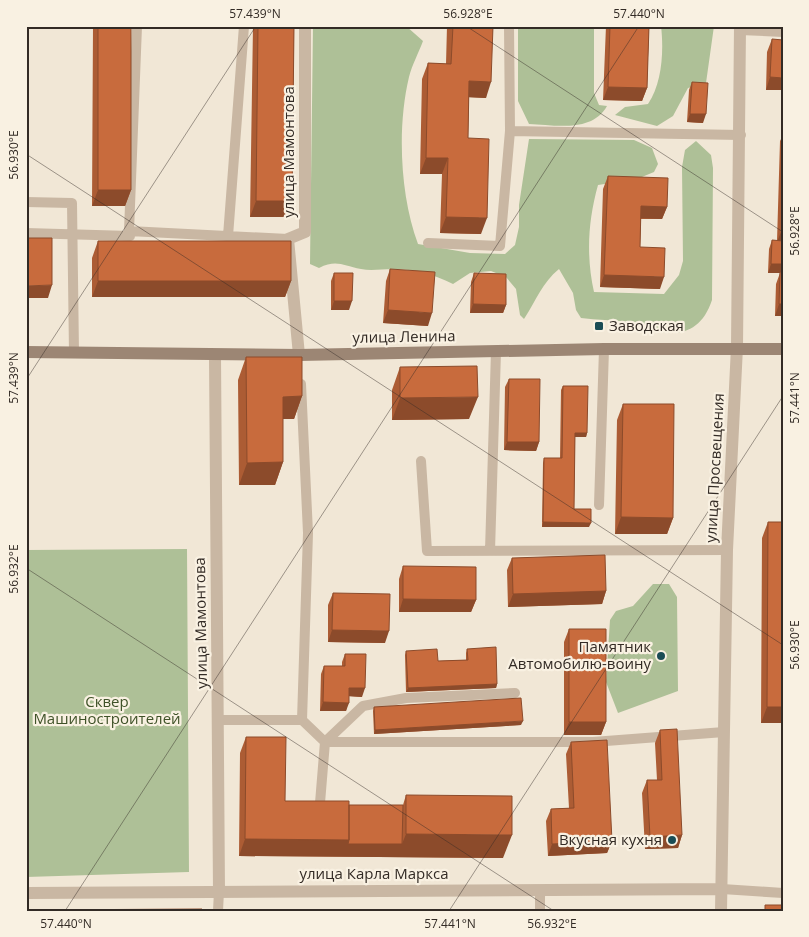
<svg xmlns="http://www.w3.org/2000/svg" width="809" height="937" viewBox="0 0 809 937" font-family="'Open Sans',sans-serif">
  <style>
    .green { fill: #aec097 }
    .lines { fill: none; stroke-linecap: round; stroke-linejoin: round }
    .lane { stroke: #c9b7a3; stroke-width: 10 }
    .street { stroke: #c9b7a3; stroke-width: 12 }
    .secondary { stroke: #9c8674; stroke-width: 12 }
    .wall { fill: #ac5c34 }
    .shaded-wall { fill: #8c4b2b }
    .building { fill: #c86b3d; stroke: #8c4b2b }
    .ticks { fill: none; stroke: #332b25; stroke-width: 1; stroke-opacity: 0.45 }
    .poi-dot { fill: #1a4c55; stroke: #f9f1e2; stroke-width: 2 }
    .labels { text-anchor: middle; stroke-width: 4.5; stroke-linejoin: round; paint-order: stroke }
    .street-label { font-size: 15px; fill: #332b25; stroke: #f9f1e2 }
    .poi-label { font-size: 15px; fill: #332b25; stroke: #f9f1e2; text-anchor: end }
    .park-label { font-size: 15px; fill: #3f5228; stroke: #f9f1e2 }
    .neatline { fill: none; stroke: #332b25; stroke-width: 2 }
    .ticks-label { font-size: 12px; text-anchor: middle; fill: #332b25 }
  </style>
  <rect width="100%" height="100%" fill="#f1e7d6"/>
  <path class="green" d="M313 26H406L423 41C419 52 412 65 409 77 397 127 400 196 418 244L470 253 505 254 515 245 519 227V205L529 139 634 140 652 148 658 164 654 172 637 179 598 185C588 221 586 256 594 292L664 294 679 275 683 261 682 167 685 150 696 141 711 155 713 168 712 300C701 333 678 338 647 329 640 327 635 323 628 322 613 320 597 320 581 318L576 310 573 293 559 269C542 283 537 299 524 319L520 315 516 289 506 277 491 271 470 273 453 284C433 274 415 269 392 269 382 269 371 271 361 269 343 266 337 259 319 268L310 264Z
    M518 26H594V93L599 105 607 106C592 133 555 125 529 124L518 101Z
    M661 26H714L706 83 688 88 673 116 657 126 615 115 625 107 648 104C662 84 664 51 661 26Z
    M187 549 189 872 26 877V550Z
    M653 584H669L677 597 678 691 618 713 606 682 610 620 616 611 633 606Z"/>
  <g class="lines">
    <path class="lane" d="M137 26 129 231 288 239
      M740 30 783 32
      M510 131 741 135
      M26 202 72 203 74 353
      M26 233 130 236 129 231
      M228 236 244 26
      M428 243 500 246 510 131 509 26
      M301 384 308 533 302 720
      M421 461 427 551 727 550
      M599 505 604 349
      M490 551 496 351
      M218 720H302L325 742H593L724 732
      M320 803 325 742 363 706 406 698 515 693
      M722 889 783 893
      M218 911 219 891
      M540 911V890"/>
    <path class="street" d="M299 355 288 239 305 232V26
      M215 356 219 891
      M26 893 722 889
      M721 911 727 550 737 347 740 26"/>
    <path class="secondary" d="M26 352 299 355 604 349H783"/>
  </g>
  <path class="wall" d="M93 26H131V190L125 206H92Z
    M253 26H294L292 201 286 217H250Z
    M447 26H493L486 98 469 97 468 138 481 234 440 233 442 174H420L422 79 428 63 446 64Z
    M606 26H649L647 88 642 101 603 100Z
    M772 39 783 90H766L767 52Z
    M692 82 703 123 687 122 689 90Z
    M783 135V316H775L776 284 780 273H768L769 249 772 240 777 241 780 141Z
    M608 176 667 207 662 219H641L640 247 660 289 600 287 603 189Z
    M98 241 291 281 285 297H92V258Z
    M390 269 428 326 383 323 386 281Z
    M334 273 349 310H331V281Z
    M474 273 506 305 503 313H470L471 282Z
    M246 357 302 396 294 419H283V462L275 485H239L238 380Z
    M400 367 469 419 392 420V390Z
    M509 379 539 442 536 451 504 450 505 387Z
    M563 386 587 433 586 437H575L574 509 589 527H542L543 463 544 458H560L561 390Z
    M623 404 673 518 667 534H615L617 420Z
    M768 522 783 723H761L762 538Z
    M512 558 606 591 602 604 508 607 507 570Z
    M403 566 476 600 471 612H399V579Z
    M333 593 385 643 328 642V605Z
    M569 629 606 722 601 735H564V642Z
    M467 649 497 684 496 688 406 692 405 655 406 651 438 661 466 660V653Z
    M345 654 362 697 349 696 346 711H320L321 674 324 666H342V662Z
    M374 707 521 725 374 734 373 711Z
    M660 730 682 835 678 848 645 849 642 793 647 780H657L655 743Z
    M246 737 285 801 349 805H403L406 795 503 858 239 856 240 753Z
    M571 742 612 841 607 853 548 856 546 821 551 809 569 808 566 754Z"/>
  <path class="shaded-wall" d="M770 77 783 78V90H766Z
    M469 81 491 82 486 98 463 97Z
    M608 87 647 88 642 101 603 100Z
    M690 114H706L703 123 687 122Z
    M426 158H448L442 174H420Z
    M98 190H131L125 206H92Z
    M256 201H292L286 217H250Z
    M641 206 667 207 662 219 637 218Z
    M446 217 487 218 481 234 440 233Z
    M783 227V243L777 242Z
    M771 264H783V273H768Z
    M604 275 664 277 660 289 600 287Z
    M98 281H291L285 297H92Z
    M52 285 48 298H26V286Z
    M334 301H352L349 310H331Z
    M473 304 506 305 503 313H470Z
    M779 304H783V316H775Z
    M388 310 432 313 428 326 383 323Z
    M302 396 294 419H275L283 397Z
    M478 397 469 419 392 420 400 398Z
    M575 433H587L586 437H573Z
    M507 442H539L536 451 504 450Z
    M283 462 275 485H239L247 463Z
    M621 517 673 518 667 534H615Z
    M543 522 591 523 589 527H542Z
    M606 591 602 604 508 607 513 594Z
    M403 599 476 600 471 612H399Z
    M332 630 389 631 385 643 328 642Z
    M497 684 496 688 406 692 408 688Z
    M349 688H365L362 697 346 696Z
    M323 702 349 703 346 711H320Z
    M767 707H783V723H761Z
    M523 721 521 725 374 734 375 730Z
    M569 722H606L601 735H564Z
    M406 834 512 835 503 858 239 856 245 839 349 840 402 844Z
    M682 835 678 848 645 849 650 837Z
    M612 841 607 853 548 856 552 844Z"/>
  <path class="building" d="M98 26H131V190H98Z
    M258 26H294L292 201H256Z
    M453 26H493L491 82 469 81 468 138 489 139 487 218 446 217 448 158H426L428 63 451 64Z
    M610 26H649L647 88 608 87Z
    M772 39 783 40V78L770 77Z
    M692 82 708 83 706 114H690Z
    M608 176 668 178 667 207 641 206 640 247 665 248 664 277 604 275Z
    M26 238H52V285L26 286Z
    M772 240 783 241V264H771Z
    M98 241H291V281H98Z
    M390 269 435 272 432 313 388 310Z
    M780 272H783V304H779Z
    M334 273H353L352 301H334Z
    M474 273 506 274V305L473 304Z
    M246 357H302V396L283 397V462L247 463Z
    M477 366 478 397 400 398V367Z
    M509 379H540L539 442H507Z
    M563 386H588L587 433H575L574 509H591V523L543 522 544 458H562Z
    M623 404H674L673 518 621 517Z
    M768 522H783V707H767Z
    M605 555 606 591 513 594 512 558Z
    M403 566 476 567V600L403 599Z
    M333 593 390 594 389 631 332 630Z
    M569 629H606V722H569Z
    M496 647 497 684 408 688 406 651 437 649 438 661 468 660 467 649Z
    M345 654H366L365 688H349V703L323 702 324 666H345Z
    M521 698 523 721 375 730 374 707Z
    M677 729 682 835 650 837 647 780H662L660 730Z
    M246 737H286L285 801H349V840L245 839Z
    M607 740 612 841 552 844 551 809 574 808 571 742Z
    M406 795 512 796V835L406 834Z
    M349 805H403L402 844H348L349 840Z
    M765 905H783V911H765Z
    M202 909V911H26V910Z
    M650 910H699V911H650Z"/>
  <path class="ticks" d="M466 26 783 232M26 154 783 645M26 380 256 26M26 568 554 911M65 911 639 26M449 911 783 396"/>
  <g class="poi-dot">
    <rect x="594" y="321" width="10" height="10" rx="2.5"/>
    <circle cx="661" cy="656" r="5"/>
    <circle cx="672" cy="840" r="5"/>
  </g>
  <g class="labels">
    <g class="street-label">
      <text transform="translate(289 152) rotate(-90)" y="5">улица Мамонтова</text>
      <text transform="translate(404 337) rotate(-1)" y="5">улица Ленина</text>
      <text transform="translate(715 468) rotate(-87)" y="5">улица Просвещения</text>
      <text transform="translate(201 623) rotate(-91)" y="5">улица Мамонтова</text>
      <text x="374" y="879">улица Карла Маркса</text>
    </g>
    <g class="poi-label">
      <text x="609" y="331" text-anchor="start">Заводская</text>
      <text x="651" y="652">Памятник<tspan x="651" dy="17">Автомобилю-воину</tspan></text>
      <text x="662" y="845">Вкусная кухня</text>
    </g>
    <g class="park-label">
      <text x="107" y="707">Сквер<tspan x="107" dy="17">Машиностроителей</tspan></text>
    </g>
  </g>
  <rect width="809" height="937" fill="none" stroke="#f9f1e2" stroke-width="55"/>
  <rect x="28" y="28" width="754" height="882" class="neatline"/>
  <g class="ticks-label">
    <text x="255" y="18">57.439°N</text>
    <text x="468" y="18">56.928°E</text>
    <text x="639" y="18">57.440°N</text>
    <text transform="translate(14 155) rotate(-90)" y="4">56.930°E</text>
    <text transform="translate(795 231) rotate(-90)" y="4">56.928°E</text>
    <text transform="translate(14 378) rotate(-90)" y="4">57.439°N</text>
    <text transform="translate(795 398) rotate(-90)" y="4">57.441°N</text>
    <text transform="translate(14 569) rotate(-90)" y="4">56.932°E</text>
    <text transform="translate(795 645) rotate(-90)" y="4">56.930°E</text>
    <text x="66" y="928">57.440°N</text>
    <text x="450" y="928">57.441°N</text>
    <text x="552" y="928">56.932°E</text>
  </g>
</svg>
